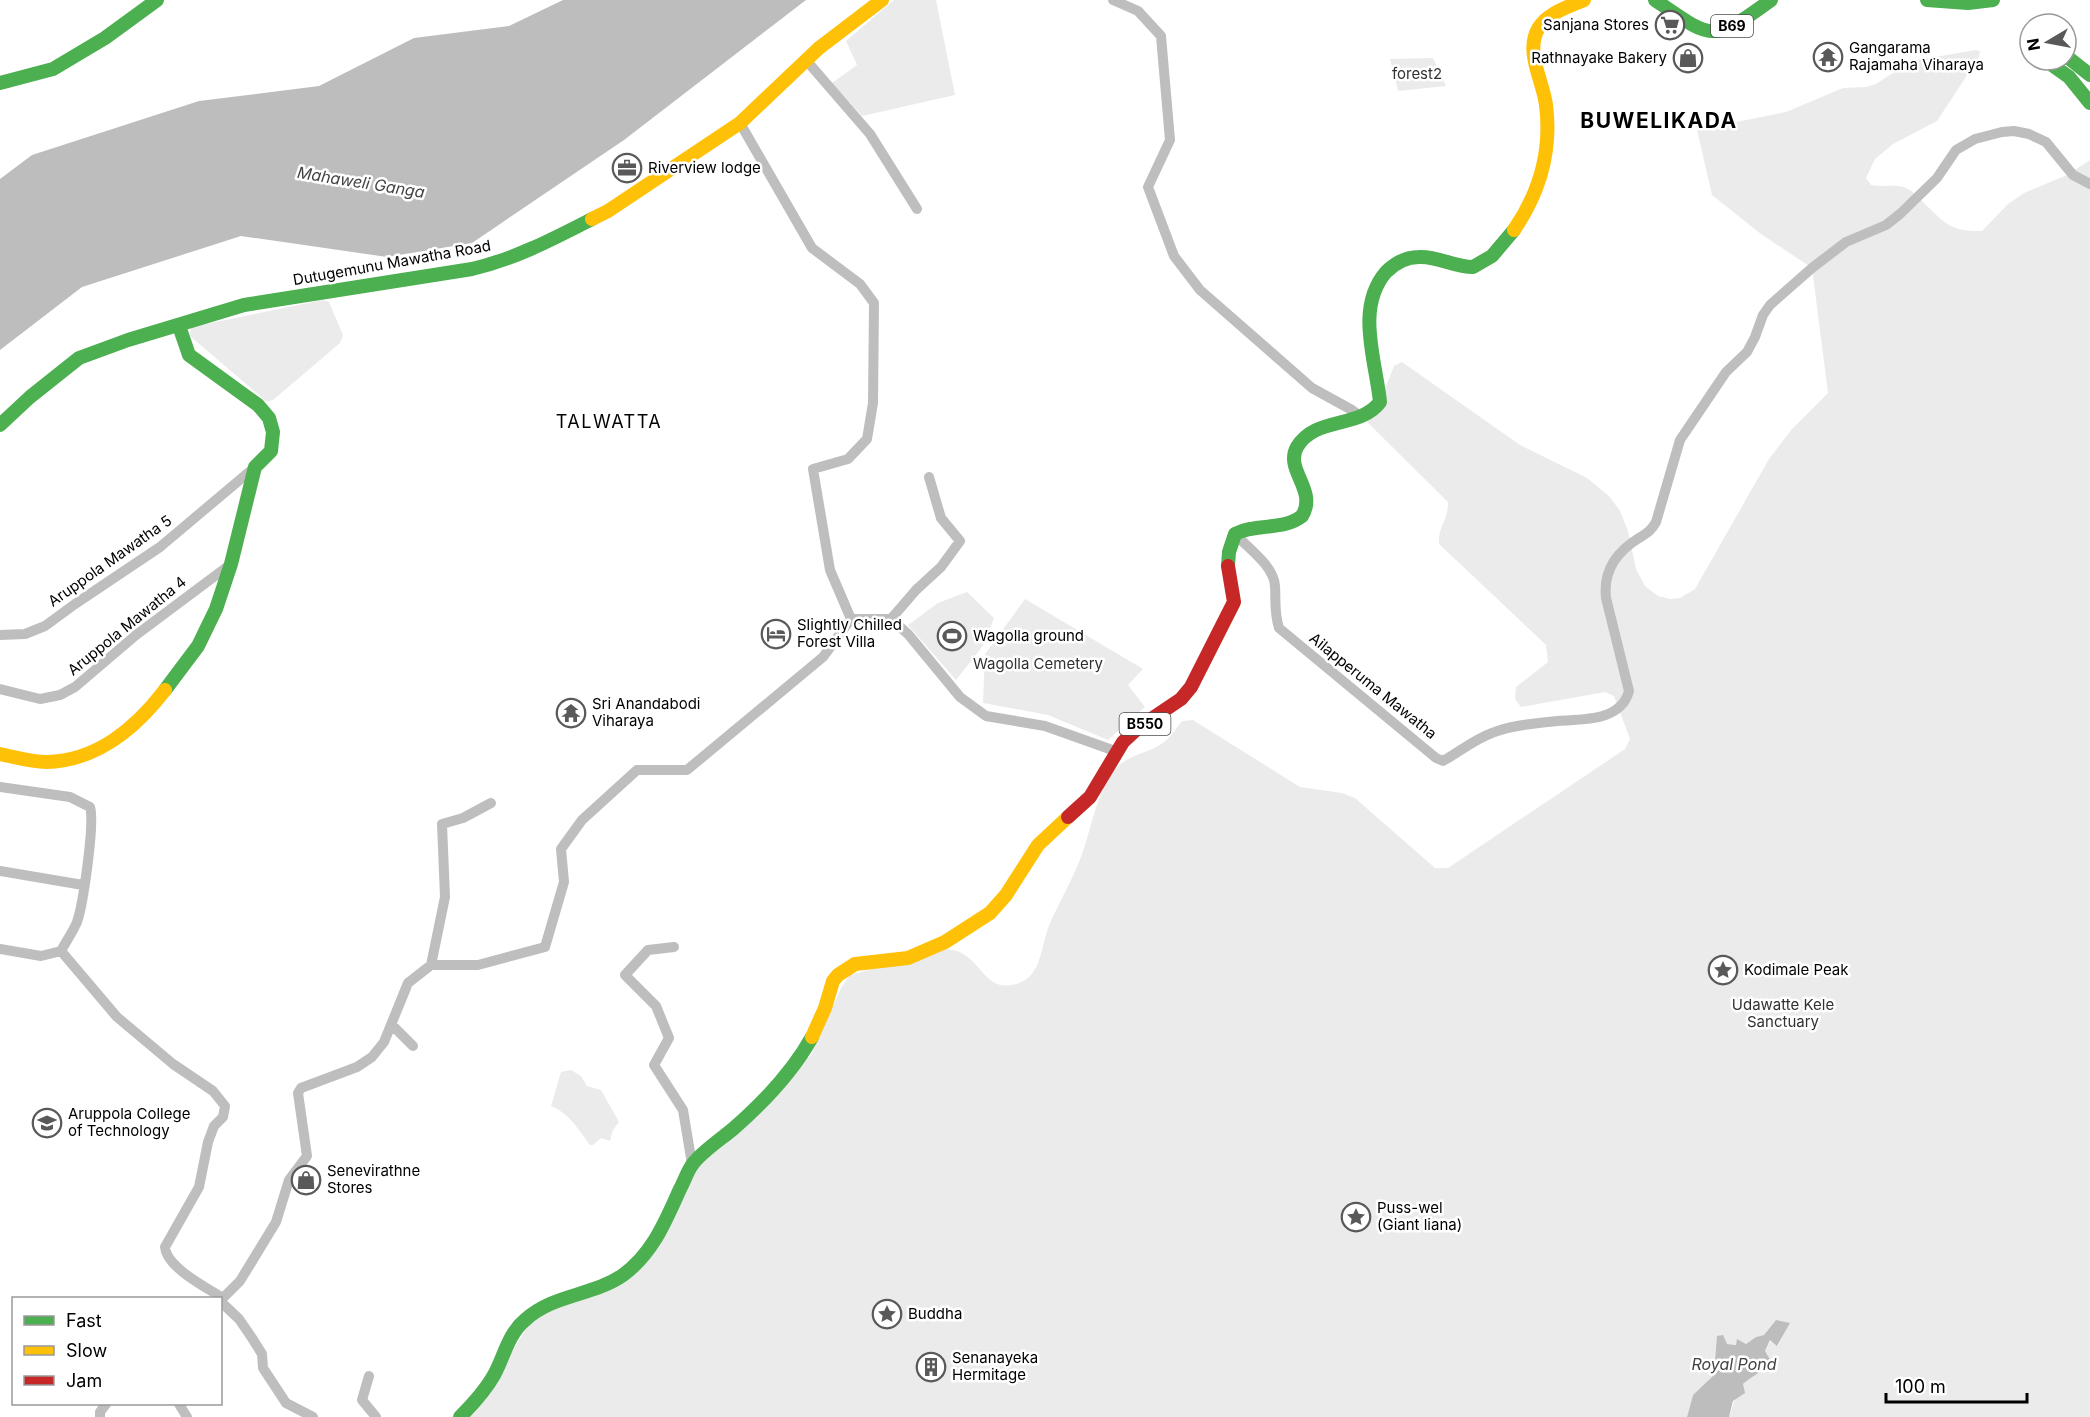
<svg xmlns="http://www.w3.org/2000/svg" width="2090" height="1417" viewBox="0 0 2090 1417" font-family="Inter,sans-serif">
  <style>
    .green { fill: #ebebeb }
    .water { fill: #bdbdbd }
    .lines { fill: none; stroke-linecap: round; stroke-linejoin: round }
    .street { stroke: #bebebe; stroke-width: 10 }
    .fast { stroke: #4caf50; stroke-width: 14 }
    .slow { stroke: #ffc107; stroke-width: 14 }
    .jam { stroke: #c62828; stroke-width: 14 }
    .labels { text-anchor: middle; stroke-width: 5; stroke-linejoin: round; paint-order: stroke }
    .shield { fill: #fff; stroke: #4c4c4c; stroke-width: 1.5 }
    .shield-label { font-size: 14px; font-weight: bold; fill: #000 }
    .poi-label { font-size: 15px; fill: #000; stroke: #fff; text-anchor: start }
    .park-label { font-size: 15px; fill: #313131; stroke: #fff }
    .street-label { font-size: 15px; fill: #000; stroke: #fff }
    .water-label { font-size: 16px; font-style: italic; fill: #424242; stroke: #fff }
    .quarter-label { font-size: 18px; letter-spacing: 1.5px; fill: #000; stroke: #fff }
    .district-label { font-size: 21px; font-weight: bold; letter-spacing: 1.5px; fill: #000; stroke: #fff }
  </style>
  <rect width="100%" height="100%" fill="#fff"/>
  <path class="green" d="M894 0H936L955 95 862 116 832 83 857 65 846 41Z
    M1976 50 1980 51 1979 57 1937 121 1893 144 1875 159 1866 178 1871 185C1883 188 1897 183 1908 189 1913 191 1917 197 1922 201 1944 222 1949 232 1982 231L2008 204 2024 193 2067 175 2090 160V1417H1729C1734 1405 1735 1393 1745 1382 1753 1373 1765 1372 1771 1361L1765 1351 1771 1340 1778 1346 1789 1324 1776 1320 1764 1335 1756 1337 1746 1344 1737 1340V1345L1727 1344 1714 1375 1693 1395 1687 1417H465L494 1383 527 1327 538 1316 622 1275 707 1154 811 1055 841 988 850 975 944 949C981 949 980 991 1012 985 1043 980 1040 946 1050 923 1060 901 1072 880 1081 857 1091 831 1097 789 1116 768 1129 754 1151 753 1164 742 1171 737 1176 728 1182 721L1193 720 1300 787 1342 793 1355 798 1435 868H1448L1625 749 1630 739 1614 696 1605 692 1521 707 1515 699 1516 687 1548 662 1546 645 1439 544C1438 525 1448 522 1448 502L1362 417 1377 409 1394 366 1402 362 1520 445 1587 478 1609 496 1620 511 1628 531 1636 569 1645 586 1658 596 1670 599 1680 598 1695 589 1769 459 1792 429 1828 393 1812 268 1761 234 1712 195 1697 130 1786 112 1843 88 1866 87 1876 84 1911 61Z
    M1433 58 1446 86 1398 91 1390 59Z
    M323 300 329 302 343 335 340 343 273 400 267 402 190 336 191 327Z
    M967 592 994 618 982 647 956 680 908 625 938 603Z
    M1025 599 1143 669 1128 685 1145 707 1108 740 1048 715 983 703 985 654Z
    M571 1070 581 1076 587 1086 601 1090 619 1122 613 1130 610 1141 601 1138 593 1145H590C579 1130 569 1113 551 1106L561 1072Z"/>
  <path class="water" d="M563 0H806L624 140 472 243 387 257 241 236 82 287 0 350V179L32 155 199 101 319 86 414 38 509 26Z
    M1776 1320 1790 1323 1777 1346 1770 1340 1765 1351 1771 1361C1765 1372 1752 1375 1743 1384L1745 1393 1733 1401 1729 1417H1687L1693 1395 1714 1375 1717 1336 1723 1335 1727 1344 1736 1345 1737 1339 1746 1344 1756 1337 1764 1335Z"/>
  <g class="lines">
    <path class="street" d="M1113 0 1138 11 1161 36 1170 140 1148 187 1174 256 1200 290 1312 388 1352 410 1362 417
      M806 60 870 134 917 209
      M740 123 812 248 860 284 874 303 873 403 867 439 848 459 813 469 830 570 851 619H891L908 634 960 697 986 716 1045 726 1118 752
      M1235 534C1248 548 1274 566 1275 586 1276 601 1274 613 1279 628L1436 758 1443 761C1459 752 1475 739 1492 733 1509 726 1530 724 1547 722 1574 718 1620 725 1629 691L1606 598C1603 571 1616 552 1639 538 1647 533 1651 531 1656 522L1680 440 1726 372 1747 352 1755 337 1763 315 1770 305 1812 268 1846 242 1886 225 1900 214 1937 178 1956 150 1975 139 2002 132 2014 131 2029 134 2046 142 2073 175 2090 184
      M891 619 916 590 941 567 960 541 941 518 929 477
      M0 635 25 634 45 626 75 604 160 547 255 467
      M0 689 40 699 60 695 75 687 136 635 231 564
      M0 787 70 797 90 807C95 823 83 905 77 922 73 932 66 941 61 951L41 956 0 949
      M0 871 83 885
      M674 947 648 950 625 975 656 1006 669 1038 654 1065 683 1110 692 1164
      M61 951 117 1017 173 1064 213 1091 225 1106 223 1117 214 1126 208 1142 199 1187 165 1247C166 1267 207 1288 223 1298
      M431 965H478L545 947 564 882 561 849 582 820 637 770H687L823 657 851 619
      M392 1025 413 1046
      M220 1301 240 1281 276 1222 289 1180 307 1156 298 1093 301 1088 357 1067 372 1057 384 1042 408 983 431 965 445 897 442 824 463 818 491 803
      M220 1301 239 1319 252 1338 262 1354 263 1368 286 1403 313 1417
      M369 1376 362 1400 376 1417
      M179 1404 187 1417
      M100 1417V1412L106 1404"/>
    <path class="fast" d="M1655 0C1713 40 1712 43 1771 0
      M1927 0 1968 3 1993 0
      M2066 56 2090 75
      M2045 60 2069 77 2090 103
      M0 83 53 69 105 38 157 0
      M0 425 30 397 79 358 128 340 244 305 472 269C515 259 553 239 592 219
      M1228 566 1229 552 1235 534C1256 523 1283 531 1302 516 1318 490 1284 470 1297 447 1315 416 1360 429 1380 402 1376 361 1355 308 1386 272 1395 263 1406 257 1419 257 1438 256 1454 267 1473 267L1492 256 1514 230
      M165 690 198 646 216 609 231 564 255 467 271 451 273 432 269 418 258 405 189 355 179 326
      M460 1417C473 1404 485 1391 494 1375 504 1357 508 1334 525 1320 553 1294 593 1296 623 1275 653 1253 665 1222 680 1189 684 1182 687 1172 692 1165 700 1153 721 1139 733 1129 764 1102 792 1073 812 1037"/>
    <path class="slow" d="M592 219 608 211 740 123 819 48 882 0
      M1514 230C1540 192 1552 152 1546 105 1543 81 1525 52 1538 29 1547 13 1568 7 1584 0
      M0 754C15 757 31 762 46 762 97 761 135 729 165 690
      M812 1037 825 1008 833 981 838 975 855 964 908 958 945 942 990 913 1006 895 1038 845 1068 817"/>
    <path class="jam" d="M1068 817 1090 797 1123 742 1138 728 1181 699 1191 687 1234 602 1228 566"/>
  </g>
  <defs>
    <g id="supermarket-ring" transform="scale(1.5)"><circle r="9.5" fill="#fff" stroke="#595959" stroke-width="1.5"/><path d="M-6-5.5h2.5l.6 2H6L4.5 2H-2.5L-4.4-4H-6ZM-1.5 3.2a1.3 1.3 0 1 0 .1 0ZM3 3.2a1.3 1.3 0 1 0 .1 0Z" fill="#595959"/></g>
    <g id="temple-ring" transform="scale(1.5)"><circle r="9.5" fill="#fff" stroke="#595959" stroke-width="1.5"/><path d="M0-6L5-2H3V0L6.5 2.5H4V6H1.5V3h-3V6H-4V2.5H-6.5L-3 0V-2H-5Z" fill="#595959"/></g>
    <g id="shop-ring" transform="scale(1.5)"><circle r="9.5" fill="#fff" stroke="#595959" stroke-width="1.5"/><path d="M-5-2.5h2.3a2.7 3.5 0 0 1 5.4 0H5L5.5 6h-11ZM-1.5-2.5h3a1.5 2.3 0 0 0-3 0Z" fill="#595959"/></g>
    <g id="office-ring" transform="scale(1.5)"><circle r="9.5" fill="#fff" stroke="#595959" stroke-width="1.5"/><path d="M-6-3h4V-5.5h4V-3h4V5H-6ZM-1-4.5V-3h2v-1.5ZM-6 0V1H6V0Z" fill="#595959"/></g>
    <g id="hotel-ring" transform="scale(1.5)"><circle r="9.5" fill="#fff" stroke="#595959" stroke-width="1.5"/><path d="M-6-4.5h1.5V1H6V5H4.5V3h-9V5H-6ZM-4 0a1.8 1.8 0 1 1 3.6 0ZM.5 0V-2.5h3Q6-2.5 6 0Z" fill="#595959"/></g>
    <g id="stadium-ring" transform="scale(1.5)"><circle r="9.5" fill="#fff" stroke="#595959" stroke-width="1.5"/><path d="M0-5a6.5 5 0 1 0 0 10a6.5 5 0 1 0 0-10ZM-3.5-1.8h7v3.6h-7Z" fill="#595959"/></g>
    <g id="sight-ring" transform="scale(1.5)"><circle r="9.5" fill="#fff" stroke="#595959" stroke-width="1.5"/><path d="M0-6L1.8-2.2L6-1.7L2.9 1.2L3.7 5.4L0 3.3L-3.7 5.4L-2.9 1.2L-6-1.7L-1.8-2.2Z" fill="#595959"/></g>
    <g id="university-ring" transform="scale(1.5)"><circle r="9.5" fill="#fff" stroke="#595959" stroke-width="1.5"/><path d="M0-5L7-2L0 1L-7-2ZM-4 1L0 2.5L4 1V4Q0 6-4 4Z" fill="#595959"/></g>
    <g id="building-ring" transform="scale(1.5)"><circle r="9.5" fill="#fff" stroke="#595959" stroke-width="1.5"/><path d="M-4-6H4V6H1V3H-1V6H-4ZM-2.5-4.3h1.7v1.8h-1.7ZM.8-4.3h1.7v1.8H.8ZM-2.5-1h1.7V.8h-1.7ZM.8-1h1.7V.8H.8Z" fill="#595959"/></g>
  </defs>
  <g fill-rule="evenodd">
    <use href="#supermarket-ring" x="1670" y="25"/>
    <use href="#temple-ring" x="1828" y="57"/>
    <use href="#shop-ring" x="1688" y="58"/>
    <use href="#office-ring" x="627" y="168"/>
    <use href="#hotel-ring" x="776" y="634"/>
    <use href="#stadium-ring" x="952" y="636"/>
    <use href="#temple-ring" x="571" y="713"/>
    <use href="#sight-ring" x="1723" y="970"/>
    <use href="#university-ring" x="47" y="1123"/>
    <use href="#shop-ring" x="306" y="1180"/>
    <use href="#sight-ring" x="1356" y="1217"/>
    <use href="#sight-ring" x="887" y="1314"/>
    <use href="#building-ring" x="931" y="1367"/>
  </g>
  <g class="labels">
    <g class="shield">
      <rect x="1711" y="15" width="42" height="22" rx="4.5"/>
      <rect x="1119.5" y="713" width="51" height="22" rx="4.5"/>
    </g>
    <g class="shield-label">
      <text x="1732" y="31">B69</text>
      <text x="1145" y="729">B550</text>
    </g>
    <g class="poi-label">
      <text x="1649" y="30" text-anchor="end">Sanjana Stores</text>
      <text x="1849" y="53">Gangarama<tspan x="1849" dy="17">Rajamaha Viharaya</tspan></text>
      <text x="1667" y="63" text-anchor="end">Rathnayake Bakery</text>
      <text x="648" y="173">Riverview lodge</text>
      <text x="797" y="630">Slightly Chilled<tspan x="797" dy="17">Forest Villa</tspan></text>
      <text x="973" y="641">Wagolla ground</text>
      <text x="592" y="709">Sri Anandabodi<tspan x="592" dy="17">Viharaya</tspan></text>
      <text x="1744" y="975">Kodimale Peak</text>
      <text x="68" y="1119">Aruppola College<tspan x="68" dy="17">of Technology</tspan></text>
      <text x="327" y="1176">Senevirathne<tspan x="327" dy="17">Stores</tspan></text>
      <text x="1377" y="1213">Puss-wel<tspan x="1377" dy="17">(Giant liana)</tspan></text>
      <text x="908" y="1319">Buddha</text>
      <text x="952" y="1363">Senanayeka<tspan x="952" dy="17">Hermitage</tspan></text>
    </g>
    <g class="park-label">
      <text x="1417" y="79">forest2</text>
      <text x="1038" y="669">Wagolla Cemetery</text>
      <text x="1783" y="1010">Udawatte Kele<tspan x="1783" dy="17">Sanctuary</tspan></text>
    </g>
    <g class="street-label">
      <text transform="translate(392 263) rotate(-10)" y="5">Dutugemunu Mawatha Road</text>
      <text transform="translate(110 561) rotate(-35)" y="5">Aruppola Mawatha 5</text>
      <text transform="translate(127 626) rotate(-39)" y="5">Aruppola Mawatha 4</text>
      <text transform="translate(1373 686) rotate(39)" y="5">Ailapperuma Mawatha</text>
    </g>
    <g class="water-label">
      <text transform="translate(361 182) rotate(9)" y="6">Mahaweli Ganga</text>
      <text x="1734" y="1370">Royal Pond</text>
    </g>
    <g class="quarter-label">
      <text x="609" y="428">TALWATTA</text>
    </g>
    <g class="district-label">
      <text x="1659" y="128">BUWELIKADA</text>
    </g>
  </g>
  <rect x="12" y="1297" width="210" height="108" fill="#ffffff" stroke="#999999" stroke-width="1.5"/>
  <rect x="24" y="1316" width="30" height="9" fill="#4caf50" stroke="#999999" stroke-width="1.5"/>
  <text x="66" y="1327" font-size="18" fill="#000000">Fast</text>
  <rect x="24" y="1346" width="30" height="9" fill="#ffc107" stroke="#999999" stroke-width="1.5"/>
  <text x="66" y="1357" font-size="18" fill="#000000">Slow</text>
  <rect x="24" y="1376" width="30" height="9" fill="#c62828" stroke="#999999" stroke-width="1.5"/>
  <text x="66" y="1387" font-size="18" fill="#000000">Jam</text>
  <g transform="translate(2048 42) rotate(260)"><circle r="28" fill="#ffffff" stroke="#999999" stroke-width="1.5"/>
  <path d="M0-4.5L10 22L0 15L-10 22Z" fill="#595959"/>
  <text y="-9" font-size="16" font-weight="bold" text-anchor="middle" fill="#000000">N</text>
  </g>
  <path d="M1886 1393v9h141v-9" fill="none" stroke="#000000" stroke-width="3"/>
  <text x="1895" y="1393" font-size="18" fill="#000000" stroke="#ffffff" stroke-width="4.5" paint-order="stroke">100 m</text>
</svg>
